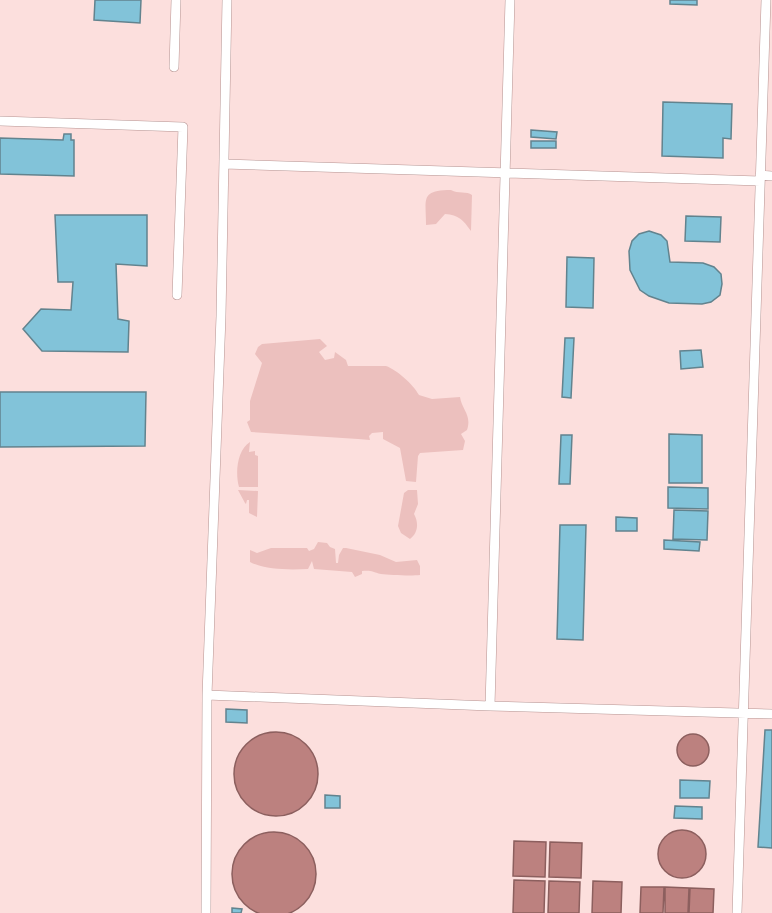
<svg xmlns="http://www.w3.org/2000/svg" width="772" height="913" viewBox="0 0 772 913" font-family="Helvetica,sans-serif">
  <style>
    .green { fill: #ecc0be }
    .water { fill: #bc817f; stroke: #8c5f5e; stroke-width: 1.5 }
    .building { fill: #82c3d9; stroke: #62838e; stroke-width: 1.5 }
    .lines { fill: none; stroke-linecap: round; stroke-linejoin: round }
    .lane-casing { stroke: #b69492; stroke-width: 10 }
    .lane { stroke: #fff; stroke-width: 9 }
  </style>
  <rect width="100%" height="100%" fill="#fcdfdd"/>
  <path class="green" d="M451 190C458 194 467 191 472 195L471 231C463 220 459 215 445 214L436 224 426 225C426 199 420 190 451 190Z
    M320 339 327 346 319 352 325 360 334 358 335 352 346 360 348 366H386C397 370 413 384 419 395L432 399 460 397C462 410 472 415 467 430L461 434 465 441 463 450 420 453 418 456 416 482 406 481 400 448 383 439V432L372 433 369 436 370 440 358 439 251 432 247 422 250 420V401L262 363 255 354 258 347 262 344Z
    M250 442 249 452 255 451V455L258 456V487H239C235 473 237 450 250 442Z
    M238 490 258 491 257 517 249 513V500H247L246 504 245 503Z
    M408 490H417L418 504 414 514C419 523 418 533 410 539L401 533 398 526 404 493Z
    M318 542 327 543 330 547 335 549 336 563H338L339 555 343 548H346L380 555 396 562 417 560 420 566V575C411 576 389 575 381 574 372 572 372 570 362 571V574L355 577 352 572 314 569 312 561 308 569C290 570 265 570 250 562V550L257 553 271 548H307L309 551 314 549Z"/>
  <path class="water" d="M234 774a42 42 0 1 1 84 0a42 42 0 1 1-84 0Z
    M677 750a16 16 0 1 1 32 0a16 16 0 1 1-32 0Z
    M658 854a24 24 0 1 1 48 0a24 24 0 1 1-48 0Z
    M232 874a42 42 0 1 1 84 0a42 42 0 1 1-84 0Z
    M514 841 546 842 545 877 513 876Z
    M550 842 582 843 581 878 549 877Z
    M514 880 545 881 544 913H513Z
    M549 881 580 882 579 913H548Z
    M593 881 622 882 621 913H592Z
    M641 887H664L663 913H640Z
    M665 887 689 888 688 913H665Z
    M690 888 714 889 713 913H689Z"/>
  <path class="building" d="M95 0H141L140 23 94 20Z
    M670 0H697V5L670 4Z
    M663 102 732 104 731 139 723 138V158L662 156Z
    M531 130 557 132 556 139 531 137Z
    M64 134H71V140H74V176L0 174V138L63 140Z
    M531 141H556V148H531Z
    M55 215H147V266L116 264 118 319 129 321 128 352 42 351 23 329 41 309 71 310 73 282H58Z
    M686 216 721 217 720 242 685 241Z
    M649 231 661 235 667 241 670 262 703 263 714 267 721 274 722 284 720 295 711 302 702 304 669 303 649 296 640 290 630 270 629 251 632 241 639 234Z
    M567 257 594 258 593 308 566 307Z
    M565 338H574L571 398 562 397Z
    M701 350 703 367 681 369 680 351Z
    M0 392H146L145 446 0 447Z
    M669 434 702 435V483H669Z
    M561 435H572L570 484H559Z
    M668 487 708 488V509L668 508Z
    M674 510 708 511 707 540 673 539Z
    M616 517 637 518V531H616Z
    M560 525H586L583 640 557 639Z
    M664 540 700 542 699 551 664 549Z
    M226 709 247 710V723L226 722Z
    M765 730H772V848L758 847Z
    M680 780 710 781 709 798H680Z
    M325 795 340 796V808H325Z
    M675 806 702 807V819L674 818Z
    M232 908 242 909 241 913H232Z"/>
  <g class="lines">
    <g class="lane-casing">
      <path id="lane" d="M174 67 176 0
        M0 121 183 127 177 295
        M224 164 760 181
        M760 175 772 176
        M207 695 490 706 772 714
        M490 706 510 0
        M206 913 207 695 221 316 227 0
        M737 913 766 0"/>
    </g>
    <use href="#lane" class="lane"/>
  </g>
</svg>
